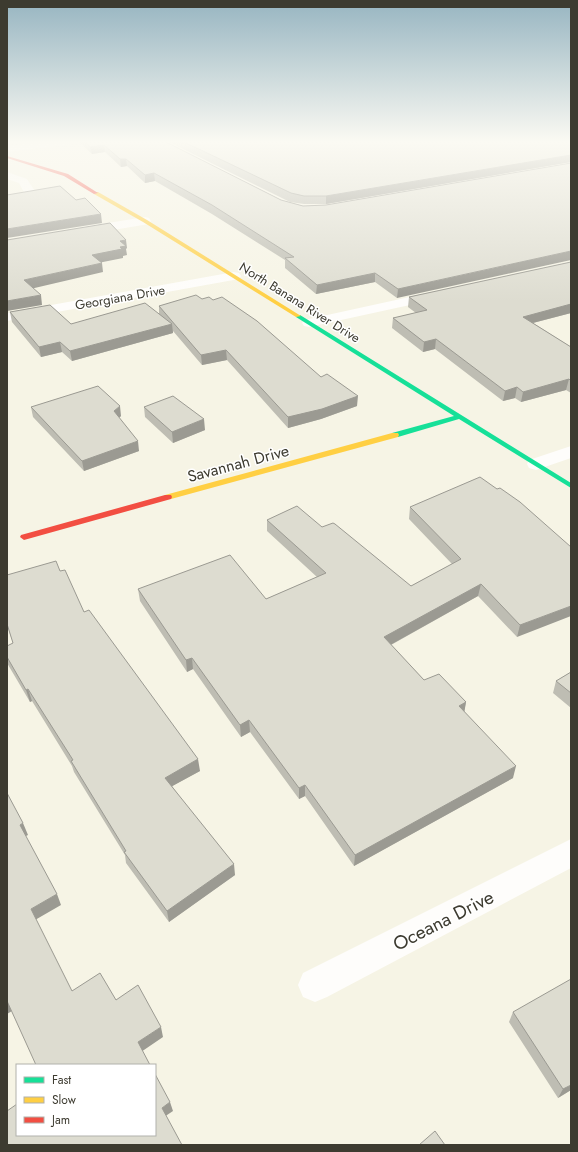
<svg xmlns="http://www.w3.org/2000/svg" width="578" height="1152" viewBox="0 0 578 1152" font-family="Jost,sans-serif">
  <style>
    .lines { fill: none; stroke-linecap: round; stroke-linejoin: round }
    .street { fill: #fefdfb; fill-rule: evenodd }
    .fast { fill: #16e098; fill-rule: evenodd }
    .slow { fill: #ffcf43; fill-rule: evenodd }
    .jam { fill: #f24e42; fill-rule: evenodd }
    .wall { fill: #bebdb3 }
    .shaded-wall { fill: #9b9a92 }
    .building { fill: #dddcd0; stroke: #9b9a92 }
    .labels { text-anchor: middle; stroke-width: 3; stroke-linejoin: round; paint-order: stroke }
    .far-street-label { font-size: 13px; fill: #3d3b30; stroke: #fff }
    .street-label { font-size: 16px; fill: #3d3b30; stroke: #fff }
    .near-street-label { font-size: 19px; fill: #3d3b30; stroke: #fff }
  </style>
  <rect width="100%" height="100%" fill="#f6f4e5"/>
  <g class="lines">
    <path class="street" d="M53 141H78L73 144 7 152V146Z
      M7 172 27 179 38 196 36 198 7 203V197L25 194 19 183 7 179Z
      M145 217 149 218 151 221 149 224 83 235 79 234 77 231 79 228 83 227Z
      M234 272 239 273 241 276 239 279 7 321V313Z
      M437 291 442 292 444 295 442 298 309 327 304 326 302 323 304 320 309 319Z
      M571 446V458L536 470 529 468 527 464 529 460Z
      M571 839V868L327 997 315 1002 303 997 298 985 303 973Z"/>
    <path class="fast" d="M296 315H300L571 483V488L459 419 398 437H392V433L454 416 296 317Z"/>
    <path class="slow" d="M94 192H98L147 220 301 316 296 317 143 222 94 194Z
      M392 433H398L399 435 398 437 171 499H165L164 497 165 495Z"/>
    <path class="jam" d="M7 156 68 174 98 193 94 194 64 176 7 158Z
      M165 495H171L172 497 171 499 24 540 20 537 21 535Z"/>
  </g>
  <path class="wall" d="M79 141H164L281 200 303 206 326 205 571 163 397 298 375 282 316 294 285 268V260L212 214 155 181 145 183 127 166 121 167 105 152 92 154 79 142Z
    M167 141H571V162L326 204H304L290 202Z
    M571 262V313L533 323 571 347V393L566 390 521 402 515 398 503 401 435 349 423 352 392 328 393 318 416 313 408 307 409 297Z
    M159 306 321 377 357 406 321 419 288 428 227 360 202 365 173 331V333L72 361 62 352 41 357 12 322 10 312 71 324 159 314Z
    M31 407 121 416 119 418 139 451 84 471 33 417Z
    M144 407 205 430 173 443 145 417Z
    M410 507 571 547 517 637 478 596 391 645 424 680 466 702 464 712 513 778 354 866 305 796 299 799 250 732 241 737 193 669 187 672 140 601 138 589 266 599 317 577 267 531V520L322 527 411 586 452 564 409 519Z
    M60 571 84 612 200 771 172 786 235 875 169 922 126 863 125 855 74 772 72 766 32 701 30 702 7 663V646L13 643 7 625V575Z
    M571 672V708L553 693 556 681Z
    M513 1012 571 1090 558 1098 509 1022Z"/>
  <path class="shaded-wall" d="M104 145 105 152 92 154 90 147Z
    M571 155V162L326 204V196Z
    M120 159H126L127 166 121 167Z
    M154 173 155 181 145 183V175Z
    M101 214 102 223 7 238V229Z
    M126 240 127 248 126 249 127 255 123 256V258L93 264 92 255 120 241Z
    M571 251V260L397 298 398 289Z
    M102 263 103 272 26 290 24 280Z
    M375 273V282L316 294 317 285Z
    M41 295 42 305 7 311V301Z
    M571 304V313L521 326 523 317Z
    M172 324 173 333 72 361 70 351Z
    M436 339 435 349 423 352 424 342Z
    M60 342 62 352 41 357 39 347Z
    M226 350 227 360 202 365 201 355Z
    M569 379 566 390 521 402 523 392Z
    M517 387 515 398 503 401 505 391Z
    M358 396 357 406 321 419 288 428V417Z
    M120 406 121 416 115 421 114 411Z
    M204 419 205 430 173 443 172 432Z
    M138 441 139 451 84 471 82 461Z
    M481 584 478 596 383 649 384 637Z
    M571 606V616L517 637 520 625Z
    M192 658 193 669 187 672 186 660Z
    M28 689 32 701 30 702 26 690Z
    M466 702 464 714 459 706Z
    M249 720 250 732 241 737 240 725Z
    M198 759 200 771 167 789 165 778Z
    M516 766 513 778 354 866 355 855Z
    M305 785V796L299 799V788Z
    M23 823 28 835 24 837 20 825Z
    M234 864 235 875 169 922 167 911Z
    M57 894 61 905 35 920 31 909Z
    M7 1001 12 1011 7 1014Z
    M161 1027 163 1037 141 1052 138 1042Z
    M571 1085V1090L558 1098 563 1089Z
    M170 1102 173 1111 164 1117 162 1108Z"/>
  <path class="building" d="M84 141H164L281 200 303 206 326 205 571 163V251L398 289 375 273 317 285 285 258 294 257 212 205 154 173 145 175 126 159H120L104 145 90 147Z
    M182 141H571V155L326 196H304L291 193Z
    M60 186 76 200 85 198 101 214 7 229V195Z
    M110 223 126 240 120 241 126 246 120 247 122 249 92 255 102 263 24 280 41 295 7 301V240Z
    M571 262V304L523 317 571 347V381L569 379 523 392 517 387 505 391 436 339 424 342 393 318 427 310 409 297Z
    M196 295 202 299 209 297 213 300 222 297 257 321 321 377 327 374 358 396 322 409 288 417 226 350 201 355 159 306Z
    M145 303 172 324 70 351 60 342 39 347 10 312 50 305 71 324Z
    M98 386 120 406 114 411 138 441 82 461 31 407Z
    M173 396 204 419 172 432 144 407Z
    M480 477 497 489 500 488 520 502 571 547V606L520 625 481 584 384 637 424 680 439 674 466 702 459 706 516 766 355 855 305 785 299 788 249 720 240 725 192 658 186 660 138 589 230 555 266 599 326 573 267 520 297 506 322 527 333 523 335 524 411 586 461 559 410 507Z
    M56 561 60 571 65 570 84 612 89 610 198 759 165 778 234 864 167 911 124 852 126 851 71 761 73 760 28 689 26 690 7 657V646L13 643 7 624V575Z
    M571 672V693L556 681Z
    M7 793 23 823 20 825 57 894 31 909 72 991 100 973 116 1000 138 985 161 1027 138 1042 150 1065H36L7 1001Z
    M571 979V1085L563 1089 513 1012Z
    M155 1074 170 1102 162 1108 182 1145H7V1111L17 1104V1135H155Z
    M435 1131 445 1145H419Z"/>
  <linearGradient id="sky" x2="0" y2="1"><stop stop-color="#97b5c1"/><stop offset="0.47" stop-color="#fbfaf3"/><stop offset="1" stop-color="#fbfaf3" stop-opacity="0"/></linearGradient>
  <rect width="578" height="302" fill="url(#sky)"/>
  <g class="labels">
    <g class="far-street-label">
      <text transform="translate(120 297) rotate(-10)" y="5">Georgiana Drive</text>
      <text transform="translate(300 302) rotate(32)" y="5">North Banana River Drive</text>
    </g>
    <g class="street-label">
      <text transform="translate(238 463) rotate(-15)" y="6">Savannah Drive</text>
    </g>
    <g class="near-street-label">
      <text transform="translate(443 920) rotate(-27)" y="7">Oceana Drive</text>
    </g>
  </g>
  <rect width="578" height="1152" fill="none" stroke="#3d3b30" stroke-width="16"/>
  <rect x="16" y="1064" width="140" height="72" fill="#ffffff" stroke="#b1b1ac"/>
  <rect x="24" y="1077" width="20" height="6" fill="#16e098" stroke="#b1b1ac"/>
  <text x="52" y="1084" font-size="12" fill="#3d3b30">Fast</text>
  <rect x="24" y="1097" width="20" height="6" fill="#ffcf43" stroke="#b1b1ac"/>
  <text x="52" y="1104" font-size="12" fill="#3d3b30">Slow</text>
  <rect x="24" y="1117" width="20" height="6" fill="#f24e42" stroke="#b1b1ac"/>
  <text x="52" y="1124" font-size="12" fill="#3d3b30">Jam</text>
</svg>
